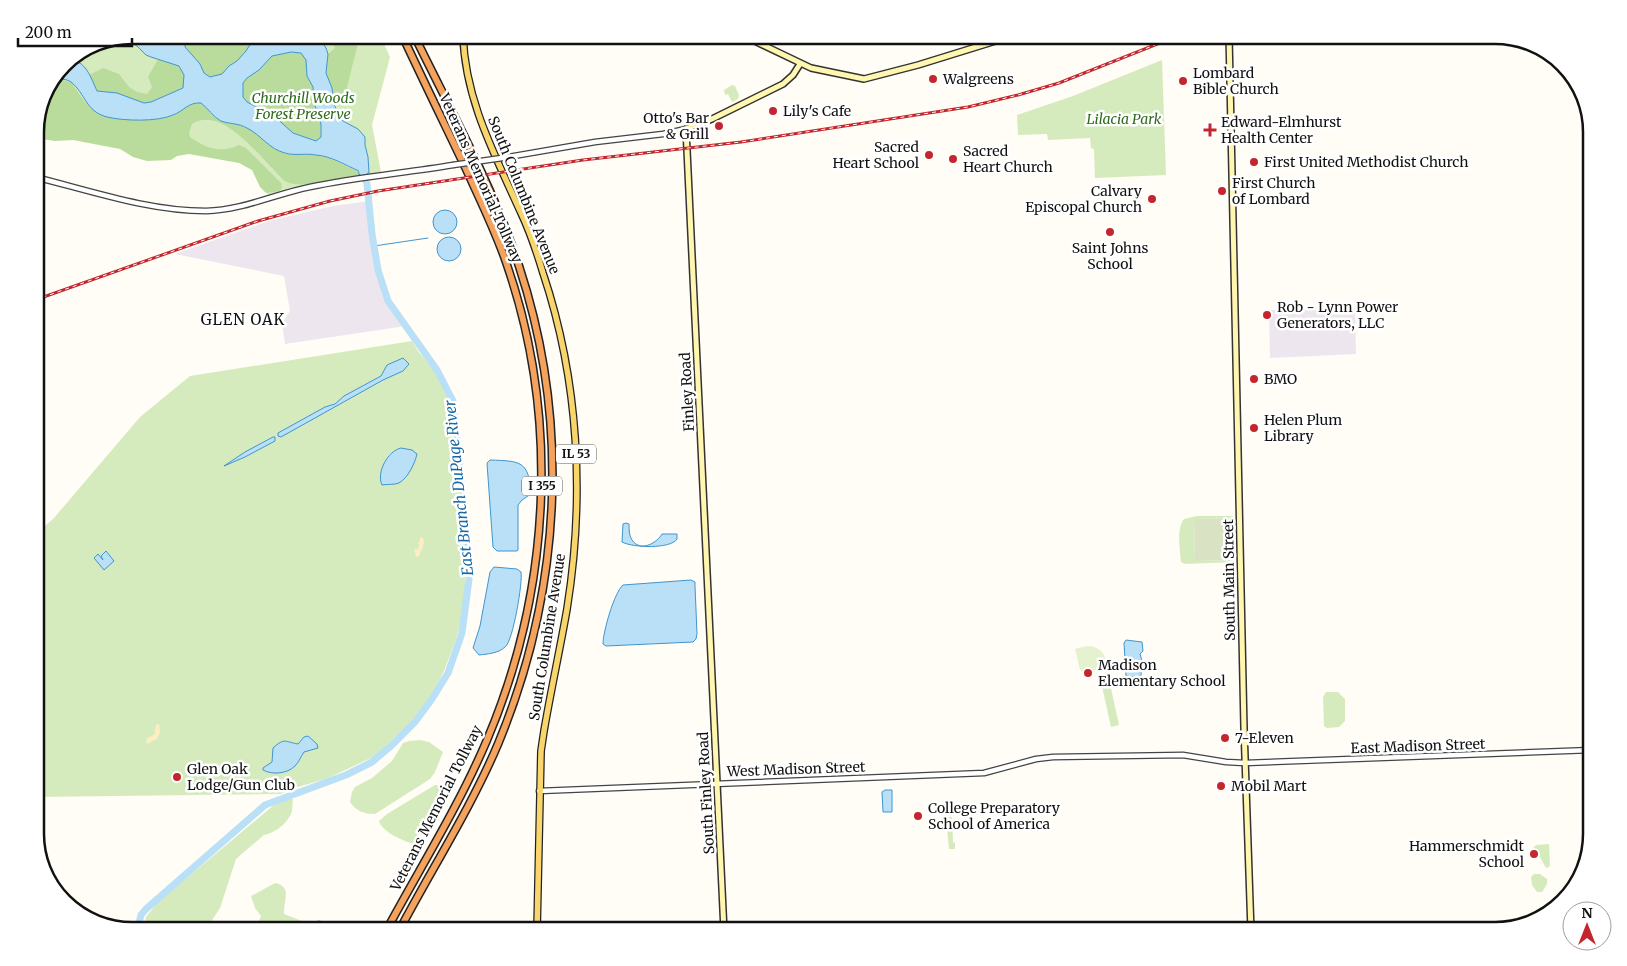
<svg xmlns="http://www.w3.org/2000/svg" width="1627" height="966" viewBox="0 0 1627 966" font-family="Merriweather,serif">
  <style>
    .industrial { fill: #eee6ef }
    .green { fill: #d5ebbd }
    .forest { fill: #b9dc9c }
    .sand { fill: #fbeec1 }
    .cemetery { fill: #d9e3c4 }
    .pitch { fill: #e6f2cf }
    .water { fill: #b9e0f7; stroke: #3f96cf; fill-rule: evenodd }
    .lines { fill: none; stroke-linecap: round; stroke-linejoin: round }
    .stream { stroke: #3f96cf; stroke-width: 1 }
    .river { stroke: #b9e0f7; stroke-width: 7 }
    .tertiary-casing { stroke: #444; stroke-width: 7 }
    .secondary-casing { stroke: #333; stroke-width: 8 }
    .primary-casing { stroke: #222; stroke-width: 8 }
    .motorway-casing { stroke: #222; stroke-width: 9 }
    .tertiary { stroke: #fff; stroke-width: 4.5 }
    .secondary { stroke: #fff6b0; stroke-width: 5 }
    .primary { stroke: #f9d66b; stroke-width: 5.5 }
    .motorway { stroke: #f5a25d; stroke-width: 6 }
    .rail-casing { stroke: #c4262e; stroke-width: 3 }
    .rail { stroke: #fff; stroke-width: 1; stroke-dasharray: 4; stroke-linecap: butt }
    .tertiary-bridge-casing { stroke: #444; stroke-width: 7; stroke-linecap: butt }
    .tertiary-bridge { stroke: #fff; stroke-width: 4.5 }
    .poi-dot { fill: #c4262e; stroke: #fff; stroke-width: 2 }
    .labels { text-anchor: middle; stroke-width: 5; stroke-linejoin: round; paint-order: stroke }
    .shield { fill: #fff; stroke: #585858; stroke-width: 1 }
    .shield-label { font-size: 12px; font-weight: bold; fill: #111 }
    .poi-label { font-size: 14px; fill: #111; stroke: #fff; text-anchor: start }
    .park-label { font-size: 14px; font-style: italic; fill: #2f6b1f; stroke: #fff }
    .street-label { font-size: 14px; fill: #111; stroke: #fff }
    .neighbourhood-label { font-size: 15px; letter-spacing: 1px; fill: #111; stroke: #fff }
    .water-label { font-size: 15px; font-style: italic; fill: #1768a6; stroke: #fff }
    .rim { fill: none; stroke: #111; stroke-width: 2.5 }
  </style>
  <rect width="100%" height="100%" fill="#fffdf5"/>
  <path class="industrial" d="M369 201 372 234 378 270 388 301 406 326 285 344 282 323 290 311 284 276 175 254 269 221 333 206Z
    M1355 308 1356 354 1270 358 1269 310Z"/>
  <path class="green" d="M132 35H380L390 57 372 125 381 172 320 182 268 195 251 154 168 149 35 126 63 63 95 42Z
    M1162 60 1166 175 1095 178 1094 149 1091 148 1090 138 1048 140 1047 134 1018 135 1017 115 1073 96Z
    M732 85 735 86 739 95 738 99 732 102 728 94 725 95 724 90Z
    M412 341 418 351 435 371 451 405 455 453 454 462 459 475 465 543V597L461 623 455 642 444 671 436 687 421 710 407 726 375 756 326 779 294 788 281 794 35 797V535L54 518 140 417 190 376Z
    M1197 516H1233V518L1194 519 1195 561 1234 560V562L1185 564 1181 562C1180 549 1176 530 1184 519Z
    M1108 675 1119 725 1111 727 1100 677Z
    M1326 692H1338L1345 699V721L1339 727 1327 728 1324 726 1323 697Z
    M420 740 429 742 443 752 435 772 430 779 375 814C364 814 356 811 350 802L352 792 355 787 372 778 392 761 403 743 409 741Z
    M435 785H444V789L414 844C403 841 382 832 379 821L387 814Z
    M289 799H293C292 804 293 811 290 816 285 825 274 833 264 835L236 859 220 908 205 931H143L146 917 157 903 274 805Z
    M946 817H952L953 842 955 843V849H949Z
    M1549 844 1550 865 1549 867 1546 868 1540 857 1531 850 1536 845Z
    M1534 874H1540L1547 879V884L1542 892H1537L1532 885 1531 877Z
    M275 883C293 887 283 900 284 914L302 921 303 931H255L261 916 255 908 251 896Z"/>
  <path class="forest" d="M190 35H256L246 51 237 61 229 66 222 74 210 77 204 73 200 64 185 47V44Z
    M328 35H360L345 95 335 98 333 96 326 73 328 54 335 48Z
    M291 52 301 53 306 60 307 76 313 86 314 103 321 124 320 139 316 141 293 133 274 116 247 102 243 97V83L247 78 259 70 272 56Z
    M158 59 179 66C184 72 187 84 180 91L169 94 151 102 144 103 117 93 97 91 89 75 103 68 119 74 129 87 137 92 147 94 152 87 148 77Z
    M56 79 71 82C77 90 83 101 90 107 105 121 155 123 173 115 184 110 188 102 201 103L221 121 237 124 248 128 286 154 316 155 329 158 359 172V175C339 176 306 190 287 182 282 180 277 173 273 169 255 151 220 106 192 124L189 133 190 137C205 148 222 154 239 145L246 148 281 183 282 187 280 191 266 193 260 187 252 170 239 163 189 154 177 156 171 160 147 161 133 157 120 149 73 140 55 141 35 138V126Z
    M35 505 45 514 35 525Z"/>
  <path class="sand" d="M422 537C427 543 421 550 419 556L416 557 414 549H418L419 545 418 542 420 541V538Z
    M157 724H159L160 732 157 739 147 744 146 739 155 734V728Z"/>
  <path class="cemetery" d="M1233 518 1234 560 1195 561 1194 519Z"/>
  <path class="pitch" d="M1087 646C1100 646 1106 654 1107 666L1085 673 1080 670 1075 649Z"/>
  <path class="water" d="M132 35H190L185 44V47L200 64 204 73 210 77 222 74 229 66 237 61 246 51 256 35H317L326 48 328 54 326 73 332 88 334 104 339 116 343 121 358 129 365 137V145L368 157 369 173 359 175V171C345 165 331 156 316 155 306 153 294 156 285 153 269 149 261 135 247 128 238 123 229 124 221 121 213 117 208 108 201 103 188 102 184 111 173 115 157 122 124 121 107 117 85 111 86 94 71 82 67 79 61 79 56 79L63 63C84 54 90 76 97 91L117 93 144 103 151 102 183 88 184 75 179 66 151 57 146 55 137 46 130 42 113 39ZM291 52 301 53 306 60 307 76 313 87 314 103 321 124V137L316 141 293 133 274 116 247 102 243 97V83L247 78 259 70 272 56Z
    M433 222a12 12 0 1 1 24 0a12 12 0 1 1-24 0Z
    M437 249a12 12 0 1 1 24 0a12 12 0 1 1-24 0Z
    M403 358 409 364 403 371 383 380 281 437 278 436V433L325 407 335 404 344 396 381 376 387 365Z
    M273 437H275V441L245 457 224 466 245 452Z
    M401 448 412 450 417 454C415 463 408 478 399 483 394 485 387 484 382 485 376 472 388 451 401 448Z
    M490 460C521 461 529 461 531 494L522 500 518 505V550L517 551H497L493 547 487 463Z
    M626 523 629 524C629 529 629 535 632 540 640 552 656 544 662 534H677V539C671 549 633 548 622 542L623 524Z
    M106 551 114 561 104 570 94 558 98 554 103 560 101 556Z
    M494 567 517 569 521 572C523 581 513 642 505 647 499 653 488 654 479 655L473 648 480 626 490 572Z
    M691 580 695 582V586L697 634 696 639 693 642 606 646 603 644C603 632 614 593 623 585Z
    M1126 640 1142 642 1143 651 1140 654 1142 661 1141 676 1134 677 1126 676 1124 643Z
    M308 736 317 744 318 748 304 752C301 756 299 762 295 766 287 774 272 775 263 770V768L272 762 273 748C285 737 285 742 298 744L304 737Z
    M885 790H892V812H883L882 792Z
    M319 921 351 928 354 931H308L315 922Z
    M486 923 497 925 503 931H477L481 925Z"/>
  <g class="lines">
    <path class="stream" d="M374 246 428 238"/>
    <path class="river" d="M137 931 141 915 146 909 265 805 346 775 372 762 392 745 415 722 432 699 448 673 462 633 469 579 468 551 453 401 437 370 388 301 378 270 372 234 367 184 361 166"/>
    <g class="tertiary-casing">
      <path id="tertiary" d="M502 158 595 142 663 134 686 129
        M35 177C91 191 149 211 206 211 243 210 275 194 310 187 357 177 405 173 453 165
        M539 791 984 773 1036 759 1053 757 1183 755 1226 762 1245 763 1592 750"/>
    </g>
    <g class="secondary-casing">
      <path id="secondary" d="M742 35 811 68 864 79 918 65 1015 35
        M1229 35 1244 728 1251 931
        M724 931 686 129 712 119 783 84 793 75 800 64"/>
    </g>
    <g class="primary-casing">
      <path id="primary" d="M463 35C465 100 495 155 521 213 530 232 537 253 543 273 579 381 585 497 567 609 560 649 551 690 544 731L541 751 537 931"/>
    </g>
    <g class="motorway-casing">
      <path id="motorway" d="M386 931C420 868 459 806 487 740 551 589 560 417 506 262 495 230 480 200 466 169 445 125 423 80 402 35
        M399 931C431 870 471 808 498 744 561 592 571 424 519 266 493 186 451 111 414 35"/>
    </g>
    <use href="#tertiary" class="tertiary"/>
    <use href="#secondary" class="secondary"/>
    <use href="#primary" class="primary"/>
    <use href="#motorway" class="motorway"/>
    <g class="rail-casing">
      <path id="rail" d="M35 300 258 221 330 201 378 191 583 160 741 142 968 107 1018 95 1059 83 1180 35"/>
    </g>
    <use href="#rail" class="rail"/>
    <g class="tertiary-bridge-casing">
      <path id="tertiary-bridge" d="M453 165 502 158"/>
    </g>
    <use href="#tertiary-bridge" class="tertiary-bridge"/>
  </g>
  <g class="poi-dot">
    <circle cx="933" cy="79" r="5"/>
    <circle cx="1183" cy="81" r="5"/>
    <circle cx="773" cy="111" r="5"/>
    <circle cx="719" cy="126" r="5"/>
    <path d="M1207.5 122.5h5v5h5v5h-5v5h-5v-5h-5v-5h5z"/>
    <circle cx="929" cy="155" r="5"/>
    <circle cx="953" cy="159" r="5"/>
    <circle cx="1254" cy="162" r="5"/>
    <circle cx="1222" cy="191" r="5"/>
    <circle cx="1152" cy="199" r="5"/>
    <circle cx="1110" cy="232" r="5"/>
    <circle cx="1267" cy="315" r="5"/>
    <circle cx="1254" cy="379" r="5"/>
    <circle cx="1254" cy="428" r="5"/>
    <circle cx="1088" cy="673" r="5"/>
    <circle cx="1225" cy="738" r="5"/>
    <circle cx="177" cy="777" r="5"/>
    <circle cx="1221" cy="786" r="5"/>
    <circle cx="918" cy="816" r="5"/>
    <circle cx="1534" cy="854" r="5"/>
  </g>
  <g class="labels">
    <g class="shield">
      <rect x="556" y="444.5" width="40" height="19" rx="4"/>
      <rect x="522" y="476.5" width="40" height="19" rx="4"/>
    </g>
    <g class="shield-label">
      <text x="576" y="458">IL 53</text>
      <text x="542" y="490">I 355</text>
    </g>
    <g class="poi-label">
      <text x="1193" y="78">Lombard<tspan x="1193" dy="16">Bible Church</tspan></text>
      <text x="943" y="84">Walgreens</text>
      <text x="783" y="116">Lily's Cafe</text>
      <text x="709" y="123" text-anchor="end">Otto's Bar<tspan x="709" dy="16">&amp; Grill</tspan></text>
      <text x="1221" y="127">Edward-Elmhurst<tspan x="1221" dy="16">Health Center</tspan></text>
      <text x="919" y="152" text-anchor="end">Sacred<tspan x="919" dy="16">Heart School</tspan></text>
      <text x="963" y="156">Sacred<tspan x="963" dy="16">Heart Church</tspan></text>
      <text x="1264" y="167">First United Methodist Church</text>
      <text x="1232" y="188">First Church<tspan x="1232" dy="16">of Lombard</tspan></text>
      <text x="1142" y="196" text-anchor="end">Calvary<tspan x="1142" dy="16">Episcopal Church</tspan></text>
      <text x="1110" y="253" text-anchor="middle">Saint Johns<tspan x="1110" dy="16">School</tspan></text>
      <text x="1277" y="312">Rob - Lynn Power<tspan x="1277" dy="16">Generators, LLC</tspan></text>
      <text x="1264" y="384">BMO</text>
      <text x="1264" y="425">Helen Plum<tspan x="1264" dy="16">Library</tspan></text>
      <text x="1098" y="670">Madison<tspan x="1098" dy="16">Elementary School</tspan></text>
      <text x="1235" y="743">7-Eleven</text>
      <text x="187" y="774">Glen Oak<tspan x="187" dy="16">Lodge/Gun Club</tspan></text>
      <text x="1231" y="791">Mobil Mart</text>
      <text x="928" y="813">College Preparatory<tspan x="928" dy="16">School of America</tspan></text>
      <text x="1524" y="851" text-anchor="end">Hammerschmidt<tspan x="1524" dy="16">School</tspan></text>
    </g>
    <g class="park-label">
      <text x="303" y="103">Churchill Woods<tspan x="303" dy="16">Forest Preserve</tspan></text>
      <text x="1124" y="124">Lilacia Park</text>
    </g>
    <g class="street-label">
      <text transform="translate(481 178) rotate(66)" y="5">Veterans Memorial Tollway</text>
      <text transform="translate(524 195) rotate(68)" y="5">South Columbine Avenue</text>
      <text transform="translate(687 392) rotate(-93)" y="5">Finley Road</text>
      <text transform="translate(1229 580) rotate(-91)" y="5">South Main Street</text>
      <text transform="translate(547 637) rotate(-81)" y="5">South Columbine Avenue</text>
      <text transform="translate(1418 746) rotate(-2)" y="5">East Madison Street</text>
      <text transform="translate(796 769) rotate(-2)" y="5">West Madison Street</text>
      <text transform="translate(706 793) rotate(-93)" y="5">South Finley Road</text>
      <text transform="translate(436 808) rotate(-63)" y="5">Veterans Memorial Tollway</text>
    </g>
    <g class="neighbourhood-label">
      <text x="243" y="325">GLEN OAK</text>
    </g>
    <g class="water-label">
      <text transform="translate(459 488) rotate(-96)" y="5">East Branch DuPage River</text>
    </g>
  </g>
  <path d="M0 0H1627V966H0ZM132 44H1495A88 88 0 0 1 1583 132V834A88 88 0 0 1 1495 922H132A88 88 0 0 1 44 834V132A88 88 0 0 1 132 44Z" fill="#fff" fill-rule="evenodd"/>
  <path class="rim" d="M132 44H1495A88 88 0 0 1 1583 132V834A88 88 0 0 1 1495 922H132A88 88 0 0 1 44 834V132A88 88 0 0 1 132 44Z"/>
  <g transform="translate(1587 926)"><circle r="24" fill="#ffffff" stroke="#a0a0a0"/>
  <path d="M0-4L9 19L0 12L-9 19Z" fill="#c4262e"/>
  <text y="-8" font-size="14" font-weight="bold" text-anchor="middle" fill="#111111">N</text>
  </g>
  <path d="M18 38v8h114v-8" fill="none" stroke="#111111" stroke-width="2.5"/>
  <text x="25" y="38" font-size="15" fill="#111111" stroke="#ffffff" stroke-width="4" paint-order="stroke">200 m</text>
</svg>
